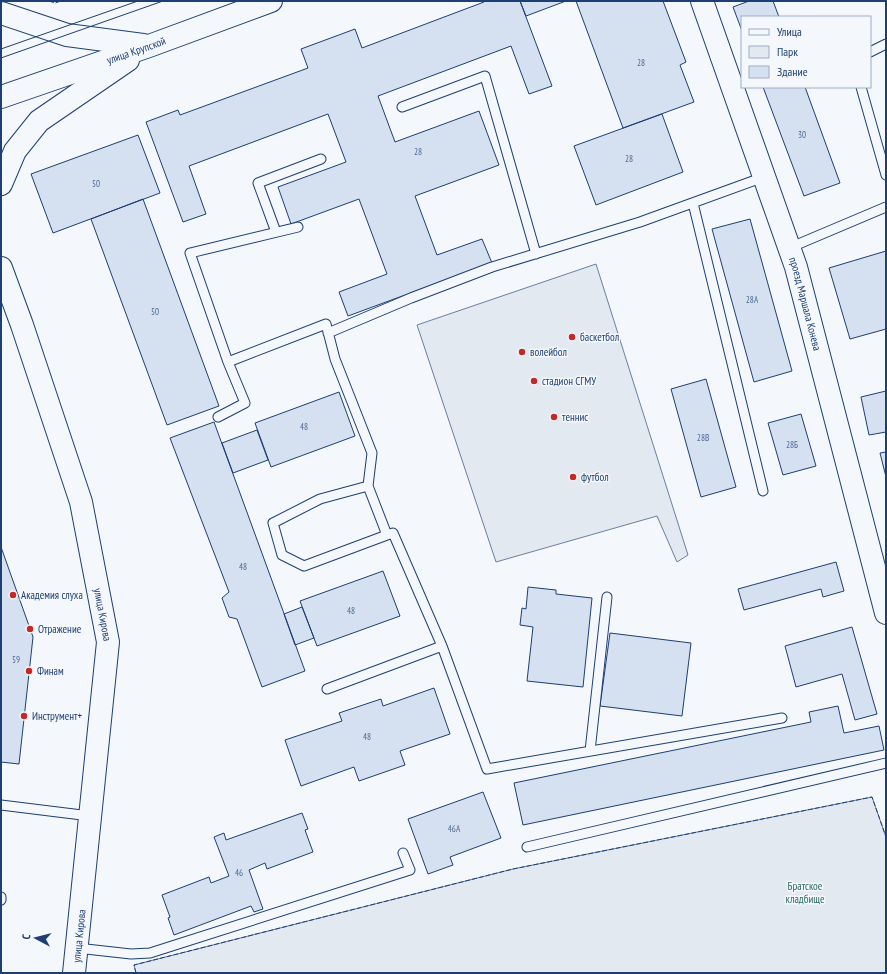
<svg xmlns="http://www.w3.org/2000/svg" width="887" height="974" viewBox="0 0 887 974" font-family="'PT Sans Narrow',sans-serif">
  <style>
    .green { fill: #e3e9f0; stroke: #687fa3 }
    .building { fill: #d5e0f0; stroke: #1d3f73 }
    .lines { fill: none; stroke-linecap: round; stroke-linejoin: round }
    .service-casing { stroke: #1d3f73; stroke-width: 11 }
    .tertiary-casing { stroke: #1d3f73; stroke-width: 24 }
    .primary-casing { stroke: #1d3f73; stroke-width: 24 }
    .service { stroke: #f4f7fb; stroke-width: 9 }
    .tertiary { stroke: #f4f7fb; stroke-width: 22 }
    .primary { stroke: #f4f7fb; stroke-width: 22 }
    .tram { stroke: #1d3f73; stroke-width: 1 }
    .fence { stroke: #1d3f73; stroke-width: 1; stroke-dasharray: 5 2; stroke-linecap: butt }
    .poi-dot { fill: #c62828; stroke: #f4f7fb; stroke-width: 1.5 }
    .labels { text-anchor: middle; stroke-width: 3; stroke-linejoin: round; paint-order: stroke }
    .number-label { font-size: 9px; fill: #4b6792 }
    .street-label { font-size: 11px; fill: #1d3f73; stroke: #f4f7fb }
    .poi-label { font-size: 11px; fill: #1d3f73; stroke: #f4f7fb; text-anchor: start }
    .park-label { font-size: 11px; fill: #2c6c60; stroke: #f4f7fb }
  </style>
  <rect width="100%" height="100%" fill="#f4f7fb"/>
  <path class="green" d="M596 264 688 555 677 562 657 516 496 562 417 325Z
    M872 797 886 837V973H136L134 965 513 869Z"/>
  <path class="building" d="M484 1H520L552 86 529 94 511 46 378 96 395 142 479 111 499 165 415 196 437 255 482 239 492 263 348 316 339 292 387 274 359 199 291 224 278 187 346 162 328 114 189 166 206 214 183 222 146 122 178 110 180 115 308 68 301 49 355 29 362 48 484 2Z
    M520 1H566L526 16Z
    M576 1H663L686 62 680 65 694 102 623 128Z
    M749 1H773L779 17H742V31L733 7Z
    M763 87H805L840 183 804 196Z
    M662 114 683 172 596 205 574 146Z
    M138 135 160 193 53 233 31 174Z
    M143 199 219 406 167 425 91 219Z
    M750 219 792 371 754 382 712 229Z
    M886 251V329L850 339 829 268Z
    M706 379 736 487 701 497 671 389Z
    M886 391V432L869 435 861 397Z
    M339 392 355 436 271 467 255 423Z
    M801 414 816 466 783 475 768 423Z
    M214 422 305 671 262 687 237 619 229 617 222 598 229 592 170 438Z
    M257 430 268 460 233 473 222 443Z
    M886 452V477L880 453Z
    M1 547 33 637 19 764 1 762Z
    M836 562 844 591 823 597 821 589 744 610 738 589Z
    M383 571 400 616 317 646 300 601Z
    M528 587 556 590V594L592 598 583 687 527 681 533 627 520 625 522 608 526 609Z
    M302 607 314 638 295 645 284 614Z
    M852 627 877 714 855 720 842 674 796 687 785 646Z
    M610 633 691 643 682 716 600 706Z
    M434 688 450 734 400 751 405 765 359 781 354 767 301 786 285 740 342 721 339 713 381 699 383 706Z
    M838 706 844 733 879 726 884 750 523 825 514 783 811 722 809 712Z
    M483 792 501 838 450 857 453 865 428 874 408 819Z
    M302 813 308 829 305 830 313 852 267 869 265 863 249 870 263 909 254 912 251 906 174 935 168 918 170 917 162 895 209 877 211 883 229 876 214 837 224 833 226 840Z"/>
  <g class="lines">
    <g class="service-casing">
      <path id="service" d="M870 52 886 44
        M861 87 886 175
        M402 107 485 76 536 254
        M693 203 763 491
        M276 232 258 183 321 159
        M789 248 886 207
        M328 333 411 298 492 267 640 222 764 177
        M228 362 190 253 298 227
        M218 417 245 403 228 362 326 324 335 359 372 453 368 486
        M368 486 387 535 304 566 282 555 273 523 320 499Z
        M442 646 487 769 782 718
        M327 689 442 646 393 533 387 535
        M590 751 607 597
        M1 805 90 816
        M527 847 886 763
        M1 900V897
        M77 948 131 954 150 953 410 870 403 853"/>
    </g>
    <g class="tertiary-casing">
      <g id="tertiary">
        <path id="s1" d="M702 1 796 267 886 613"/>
      </g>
    </g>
    <g class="primary-casing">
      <g id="primary">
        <path d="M1 13 67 35 143 45"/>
        <path id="s2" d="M1 97 149 46 271 1"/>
        <path d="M1 184 15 151 39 121 128 60"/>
        <path id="s3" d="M1 268 22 325 81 502 108 642 74 973"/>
      </g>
    </g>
    <use href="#service" class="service"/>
    <use href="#tertiary" class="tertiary"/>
    <use href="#primary" class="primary"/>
    <path class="tram" d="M1 49 138 1
      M1 58 163 1"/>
    <path class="fence" d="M49 1 55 3 61 1
      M136 973 134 965 513 869 872 797 886 837"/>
  </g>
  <g class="poi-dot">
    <circle cx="572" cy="337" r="4"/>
    <circle cx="522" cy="352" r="4"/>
    <circle cx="534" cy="381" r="4"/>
    <circle cx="554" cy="417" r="4"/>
    <circle cx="573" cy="477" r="4"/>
    <circle cx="13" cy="595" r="4"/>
    <circle cx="30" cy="629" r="4"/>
    <circle cx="29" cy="671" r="4"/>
    <circle cx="24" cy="716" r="4"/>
  </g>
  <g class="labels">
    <g class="number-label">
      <text x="641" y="66">28</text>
      <text x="802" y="138">30</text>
      <text x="418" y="155">28</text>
      <text x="629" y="162">28</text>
      <text x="96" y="187">50</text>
      <text x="752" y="303">28А</text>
      <text x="155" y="315">50</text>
      <text x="304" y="430">48</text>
      <text x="703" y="441">28В</text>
      <text x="792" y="448">28Б</text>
      <text x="243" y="570">48</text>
      <text x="351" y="614">48</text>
      <text x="16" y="663">59</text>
      <text x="367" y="740">48</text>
      <text x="454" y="832">46А</text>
      <text x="239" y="876">46</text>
    </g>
    <g class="street-label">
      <text dy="4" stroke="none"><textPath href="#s2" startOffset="143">улица Крупской</textPath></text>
      <text dy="4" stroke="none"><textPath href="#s1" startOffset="320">проезд Маршала Конева</textPath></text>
      <text dy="4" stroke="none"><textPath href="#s3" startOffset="362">улица Кирова</textPath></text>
      <text transform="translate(79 936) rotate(-84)" y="4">улица Кирова</text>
    </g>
    <g class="poi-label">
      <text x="580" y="341">баскетбол</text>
      <text x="530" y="356">волейбол</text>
      <text x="542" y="385">стадион СГМУ</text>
      <text x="562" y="421">теннис</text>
      <text x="581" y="481">футбол</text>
      <text x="21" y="599">Академия слуха</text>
      <text x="38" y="633">Отражение</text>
      <text x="37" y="675">Финам</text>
      <text x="32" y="720">Инструмент+</text>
    </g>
    <g class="park-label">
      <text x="805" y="890">Братское<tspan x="805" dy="13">кладбище</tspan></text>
    </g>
  </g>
  <rect width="887" height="974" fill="none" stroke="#1d3f73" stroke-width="4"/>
  <rect x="741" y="16" width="130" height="72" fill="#f4f7fb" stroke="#9eadc5"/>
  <rect x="749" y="29" width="20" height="6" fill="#f4f7fb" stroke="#9eadc5"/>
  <text x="777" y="36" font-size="12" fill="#1d3f73">Улица</text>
  <rect x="749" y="46" width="20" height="12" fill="#e3e9f0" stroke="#9eadc5"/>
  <text x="777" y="56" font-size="12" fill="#1d3f73">Парк</text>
  <rect x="749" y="66" width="20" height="12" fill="#d5e0f0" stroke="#9eadc5"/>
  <text x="777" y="76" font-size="12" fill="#1d3f73">Здание</text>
  <g transform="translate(36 938) rotate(277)" stroke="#f4f7fb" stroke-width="3" paint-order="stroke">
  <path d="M0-3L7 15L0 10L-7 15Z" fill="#1d3f73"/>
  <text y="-6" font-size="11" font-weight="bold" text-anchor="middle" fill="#1d3f73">С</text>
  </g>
</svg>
